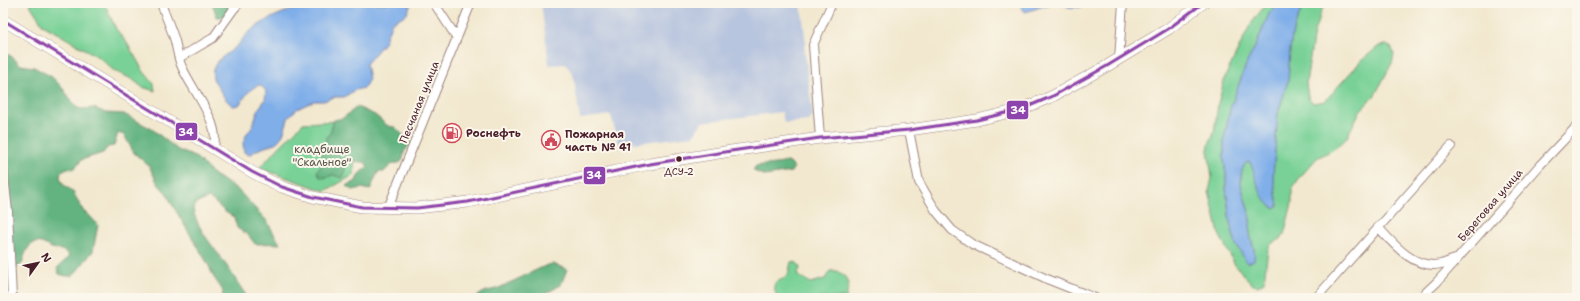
<svg xmlns="http://www.w3.org/2000/svg" width="1580" height="301" viewBox="0 0 1580 301" font-family="'Shantell Sans',sans-serif">
  <style>
    .industrial { fill: #b8c5de }
    .green { fill: #79d197; stroke: #627861 }
    .forest { fill: #62b380; stroke: #566956 }
    .water { fill: #7faee9; stroke: #64668a }
    .lines { fill: none; stroke-linecap: round; stroke-linejoin: round }
    .street-casing { stroke: #9e847d; stroke-width: 10 }
    .secondary-casing { stroke: #9e847d; stroke-width: 12 }
    .street { stroke: #fff; stroke-width: 8 }
    .secondary { stroke: #fff; stroke-width: 11 }
    .bus-1-casing { stroke: #fbf7ec; stroke-width: 6 }
    .bus-1 { stroke: #8e44ad; stroke-width: 3 }
    .bus-dot { fill: #4a1f2b; stroke: #fbf7ec; stroke-width: 1.5 }
    .labels { text-anchor: middle; stroke-width: 4; stroke-linejoin: round; paint-order: stroke }
    .bus-label { font-size: 10px; fill: #4a1f2b; stroke: #fbf7ec }
    .street-label { font-size: 11px; fill: #4a1f2b; stroke: #fbf7ec }
    .poi-label { font-size: 11px; font-weight: bold; fill: #4a1f2b; stroke: #fbf7ec; text-anchor: start }
    .park-label { font-size: 11px; fill: #58544b; stroke: #fbf7ec }
    .line-badge { stroke: #fbf7ec; stroke-width: 1.5 }
    .badge-label { font-size: 11px; text-anchor: middle; font-weight: bold; fill: #fff }
  </style>
  <rect width="100%" height="100%" fill="#fbf7ec"/>
  <filter id="ink" filterUnits="userSpaceOnUse"><feTurbulence type="fractalNoise" baseFrequency=".025" numOctaves="2"/><feDisplacementMap in="SourceGraphic" scale="8" xChannelSelector="R" yChannelSelector="G"/><feConvolveMatrix kernelMatrix="1 2 1 2 8 2 1 2 1" color-interpolation-filters="sRGB"/></filter>
  <filter id="wash" filterUnits="userSpaceOnUse"><feTurbulence type="fractalNoise" baseFrequency=".012" numOctaves="4" result="noise"/><feDisplacementMap in="SourceGraphic" scale="16" xChannelSelector="R" yChannelSelector="G"/><feGaussianBlur stdDeviation="0.9" result="paint"/><feColorMatrix in="noise" values="0 0 0 0 0 0 0 0 0 0 0 0 0 0 0 0 0 1.4 0 .05"/><feComposite in="paint" operator="in"/></filter>
  <g filter="url(#wash)">
    <rect width="100%" height="100%" fill="#f2e8cf"/>
    <path class="industrial" d="M541 3H801L806 44 804 45 813 116 809 121 784 123 782 112 702 122 693 136 619 145 611 115 580 119 573 74 565 64 549 65Z"/>
    <path class="green" d="M29 3H103L107 9 116 29 127 43 144 72 154 84 155 91 142 87 132 79 114 71 100 58 43 25Z
      M1267 3H1277L1269 14 1256 45 1247 62 1230 109 1224 139V161L1226 175V188L1230 223 1236 245 1246 261 1254 260C1256 252 1252 244 1250 235 1249 230 1251 225 1250 220 1249 202 1232 178 1247 162H1250C1258 179 1258 194 1273 208L1278 206 1273 175 1278 113 1288 81 1290 49 1293 30 1304 3H1326L1321 12 1314 32 1306 83 1308 97 1313 103 1325 101 1362 60 1379 46 1386 45 1392 48 1394 55 1392 63 1375 95 1360 111 1346 139 1334 149 1317 158 1300 177 1292 189V203L1285 231 1283 237 1271 244 1268 249 1264 282 1258 286 1253 285 1235 265 1219 234 1209 191 1212 178 1208 150 1209 144 1214 133 1218 104 1225 77 1250 25Z
      M356 120 354 175 325 191 259 168 303 123Z
      M794 261 799 265 800 269 797 275 811 283 825 279 830 271H837L845 277 849 283 846 298H777C771 277 775 286 788 275L791 262Z"/>
    <path class="forest" d="M212 3H232L228 12 223 17H217Z
      M3 52 11 56 21 65 34 67 52 77 61 86 76 107 81 109 94 108 106 113 124 114 152 129 178 150 197 158 214 175 237 189 267 221 280 244C271 243 264 244 255 244L248 235 237 228 234 217C221 211 220 205 209 198L197 203 193 209C197 229 213 246 224 262 233 274 239 286 248 298H222L223 291 213 276 208 264 173 206 167 194 158 184 149 166 134 153 124 135 118 133 114 146 108 147 103 153 81 160 78 165 73 169 67 168 61 172 60 178 63 184 73 192 84 212 89 215 98 225 93 251 73 276H66L59 274 57 268 66 260 69 255C62 248 61 251 52 248 49 248 47 245 44 244 29 238 25 253 22 264L16 268H10L3 261Z
      M357 107 375 115 388 126 395 127 403 135 409 137 411 143 404 152 403 159 401 162 391 165 384 172H378L370 190 362 188 353 190 347 186 349 184 355 182 360 173 368 167 365 162C358 162 351 160 346 165L344 175 342 178 333 175 324 178 320 177 317 171 323 164 322 153 326 148V138L330 133 334 120 343 118Z
      M786 162 790 163 794 167 791 172 765 176 754 171V168L756 166C767 164 777 165 786 162Z
      M553 264 567 269 561 285 543 295 540 298H476C485 288 494 292 505 285L547 265Z"/>
    <path class="water" d="M321 3H411V4L407 14 392 22 384 43 366 64 369 79 364 88 355 90 344 97H334L324 101H314L297 109 289 116 283 135 276 143 257 150 249 155 244 152 243 143 247 133 251 129 259 108 265 100 266 91 260 85C250 87 245 97 239 105L233 106C226 101 222 94 218 87 217 84 214 81 213 79 209 61 228 55 238 45 242 41 244 36 248 33 268 16 295 7 321 3Z
      M1020 3H1098L1090 6 1070 8 1063 4 1053 3 1026 12 1022 10Z
      M1277 3H1304L1293 30 1290 49 1288 81 1278 113 1273 175 1278 206 1276 209C1258 201 1257 177 1250 162H1247C1232 178 1249 202 1250 220 1251 225 1249 230 1250 235 1252 244 1256 252 1254 260L1248 263 1246 261 1236 245 1230 223 1226 188V175L1224 161V139L1230 109 1247 62 1256 45 1269 14Z"/>
  </g>
  <g filter="url(#ink)">
    <g class="lines">
      <g class="street-casing">
        <path id="street" d="M161 3C165 15 171 28 175 41 177 49 178 59 182 67 191 89 223 125 213 148
          M434 3 457 38
          M179 58 213 38 233 10 239 3
          M1119 59 1123 3
          M909 130 919 182 936 211 952 230 972 244 1047 279 1095 298
          M820 138 813 45 832 3
          M3 167 8 212 12 298
          M388 208 471 3
          M1378 227C1394 245 1415 270 1441 264 1446 263 1451 260 1456 259
          M1316 298 1451 146
          M1420 298 1437 282 1540 165 1577 126"/>
      </g>
      <g class="secondary-casing">
        <path id="secondary" d="M3 20 252 172 282 187 313 197 362 207 417 208 468 202 650 164 731 151 820 138 909 130 977 120 1022 109 1053 96 1107 66 1168 29 1203 3"/>
      </g>
      <use href="#street" class="street"/>
      <use href="#secondary" class="secondary"/>
      <g class="bus-1-casing">
        <path id="bus-1" d="M3 20 252 172 282 187 313 197 362 207 417 208 468 202 650 164 731 151 820 138 909 130 977 120 1022 109 1053 96 1107 66 1168 29 1203 3"/>
      </g>
      <use href="#bus-1" class="bus-1"/>
    </g>
  </g>
  <defs>
    <g id="fuel-ring" transform="scale(1)"><circle r="9.5" fill="#fbf7ec" stroke="#d1495b" stroke-width="1.5"/><path d="M-5.5-6h7V0h2V4h1.3V-2.5L3-4.5l.8-.8L6-3V5H2.5V1h-1V6h-7ZM-4.2-4.7v3.2H.2V-4.7Z" fill="#d1495b"/></g>
    <g id="civic-ring" transform="scale(1)"><circle r="9.5" fill="#fbf7ec" stroke="#d1495b" stroke-width="1.5"/><path d="M-.6-6.5H3V-4.5H.6V-3L4-1V1h2V6H-6V1h2V-1L-.6-3ZM-1.2 2.5V6h2.4V2.5Z" fill="#d1495b"/></g>
  </defs>
  <g fill-rule="evenodd">
    <use href="#fuel-ring" x="452" y="133"/>
    <use href="#civic-ring" x="551" y="140"/>
  </g>
  <circle class="bus-dot" cx="679" cy="159" r="3.5"/>
  <g class="labels">
    <g class="bus-label">
      <text x="679" y="175">ДСУ-2</text>
    </g>
    <g class="street-label">
      <text transform="translate(419 102) rotate(-68)" y="4">Песчаная улица</text>
      <text transform="translate(1490 205) rotate(-49)" y="4">Береговая улица</text>
    </g>
    <g class="poi-label">
      <text x="466" y="137">Роснефть</text>
      <text x="565" y="138">Пожарная<tspan x="565" dy="13">часть № 41</tspan></text>
    </g>
    <g class="park-label">
      <text x="322" y="153">кладбище<tspan x="322" dy="13">"Скальное"</tspan></text>
    </g>
  </g>
  <g class="line-badge">
    <rect x="1006" y="100" width="23" height="20" rx="4" fill="#8e44ad"/>
    <rect x="175" y="122" width="23" height="19" rx="4" fill="#8e44ad"/>
    <rect x="583" y="166" width="23" height="19" rx="4" fill="#8e44ad"/>
  </g>
  <g class="badge-label">
    <text x="1018" y="114">34</text>
    <text x="186" y="136">34</text>
    <text x="594" y="179">34</text>
  </g>
  <rect width="1580" height="301" fill="none" stroke="#fbf7ec" stroke-width="16"/>
  <g transform="translate(38 263) rotate(57)" stroke="#fbf7ec" stroke-width="3" paint-order="stroke">
  <path d="M0-3L7 15L0 10L-7 15Z" fill="#4a1f2b"/>
  <text y="-6" font-size="11" font-weight="bold" text-anchor="middle" fill="#4a1f2b">N</text>
  </g>
</svg>
